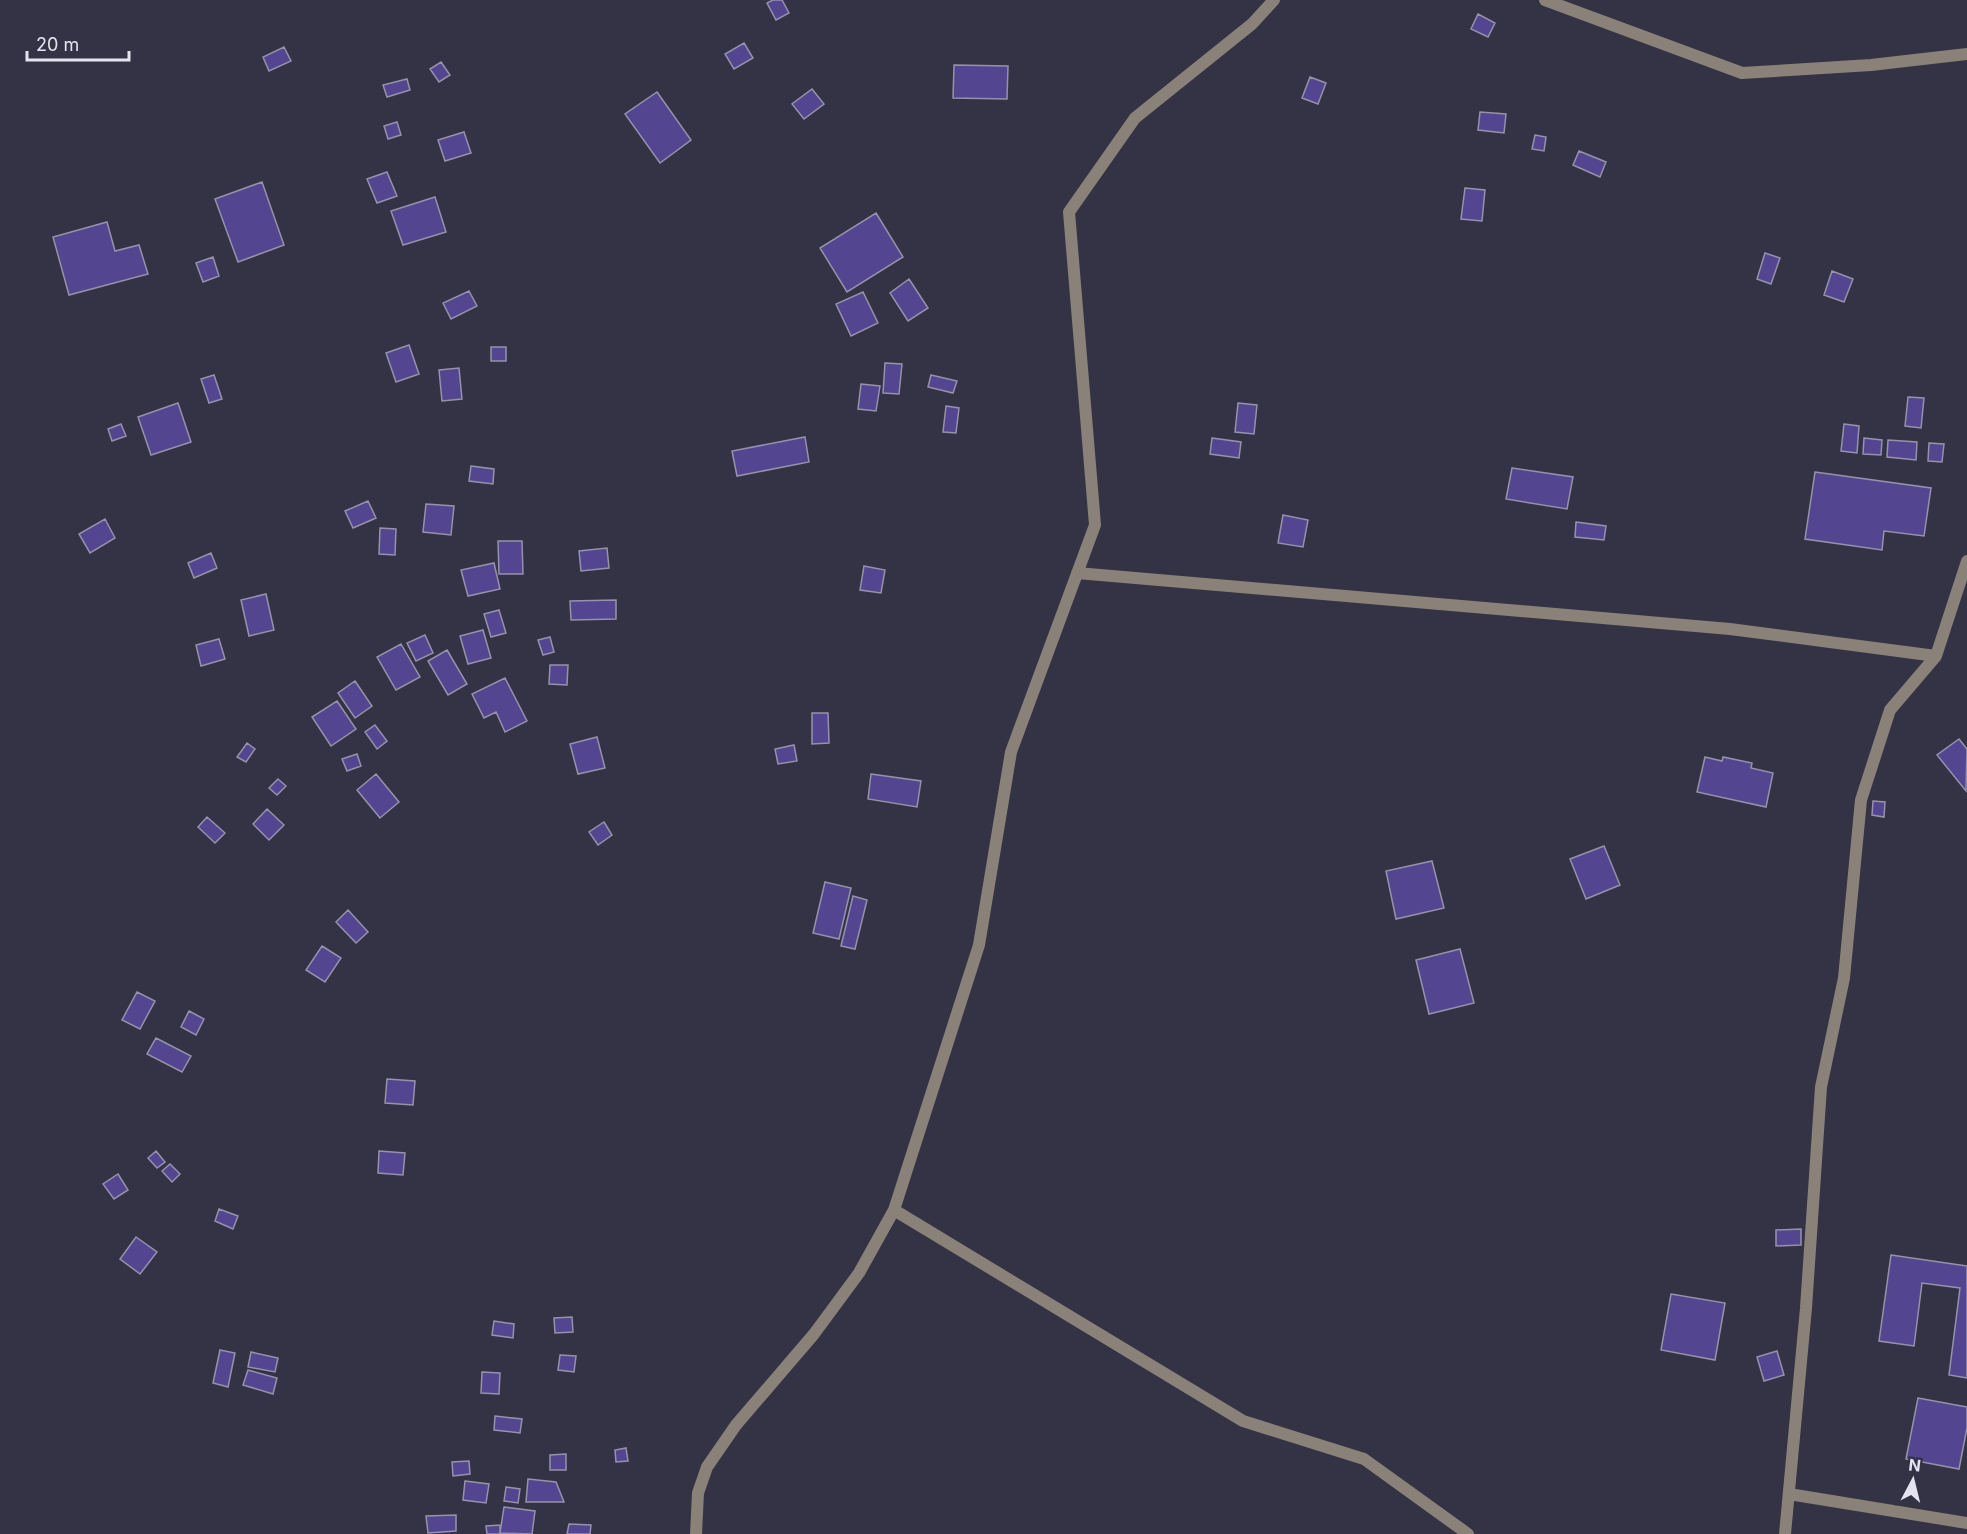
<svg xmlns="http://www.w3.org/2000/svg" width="1967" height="1534" viewBox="0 0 1967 1534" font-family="Inter,sans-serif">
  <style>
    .building { fill: #544590; stroke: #9592aa; stroke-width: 1.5 }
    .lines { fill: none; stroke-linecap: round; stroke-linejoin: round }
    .street { stroke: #8a8179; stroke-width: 12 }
  </style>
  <rect width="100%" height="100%" fill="#343245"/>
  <path class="building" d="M773 0H782L789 13 776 20 767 3Z
    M1478 14 1495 23 1488 37 1471 29Z
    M744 43 753 58 734 69 725 54Z
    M284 47 291 61 269 71 263 57Z
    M441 62 450 75 439 82 430 69Z
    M954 65 1008 66 1007 99 953 98Z
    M1310 77 1326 83 1318 104 1302 98Z
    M407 79 410 90 387 97 383 85Z
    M812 89 824 104 804 119 792 104Z
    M657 92 691 140 660 163 625 114Z
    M1480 112 1506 114 1504 133 1478 130Z
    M397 122 401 135 388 139 384 126Z
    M464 132 471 153 445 161 438 140Z
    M1535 135 1546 137 1544 151 1532 149Z
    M1579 151 1606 162 1600 177 1573 165Z
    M387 172 397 196 377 203 367 179Z
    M262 182 284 245 238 262 215 199Z
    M1465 188 1485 190 1482 221 1461 219Z
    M435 197 446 232 403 245 391 211Z
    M876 213 903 257 847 292 820 248Z
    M107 222 115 251 139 245 148 274 69 295 53 237Z
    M1765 253 1780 258 1771 284 1757 279Z
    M213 257 219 276 203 282 196 263Z
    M1832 271 1853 279 1844 302 1824 295Z
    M909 279 928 308 908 321 890 293Z
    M469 291 477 306 451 319 443 303Z
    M863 292 878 323 851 336 836 304Z
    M409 345 419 374 396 382 386 353Z
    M491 347H506V361H491Z
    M885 363 902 364 899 394 883 393Z
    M459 368 462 399 442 401 439 370Z
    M214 375 222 399 209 403 201 379Z
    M931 375 957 381 953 393 928 387Z
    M861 384 880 386 876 411 858 409Z
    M1908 397 1924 398 1921 428 1905 426Z
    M178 403 191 442 151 455 138 417Z
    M1238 403 1257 405 1254 434 1235 432Z
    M946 406 959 408 956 433 943 432Z
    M121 424 126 436 112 441 108 429Z
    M1844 424 1859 426 1857 453 1841 451Z
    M805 437 809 462 737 476 732 451Z
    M1212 438 1241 442 1239 458 1210 454Z
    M1864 438 1882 440 1881 455 1863 454Z
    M1888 440 1917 442 1916 460 1887 457Z
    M1929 443 1944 444 1942 462 1928 461Z
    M471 466 494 469 493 484 469 481Z
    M1512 468 1573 477 1567 509 1506 499Z
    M1815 472 1931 488 1924 536 1884 531 1882 550 1805 539Z
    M368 501 376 518 353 528 345 511Z
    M426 504 454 506 451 535 423 532Z
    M1283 515 1308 520 1303 547 1278 543Z
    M105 519 115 538 90 553 79 534Z
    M1576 522 1606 526 1604 540 1575 537Z
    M380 528 396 529 395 555 379 554Z
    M498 541H522L523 574H499Z
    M607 548 609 568 581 571 579 551Z
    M211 553 217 568 194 578 188 563Z
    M494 563 500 589 468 596 461 570Z
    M864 566 885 570 881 593 860 590Z
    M266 594 274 630 249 636 241 600Z
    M616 600V619L571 620 570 601Z
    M499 610 506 633 491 637 484 614Z
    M483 630 491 658 468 664 460 636Z
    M425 635 433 653 416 661 407 643Z
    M550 637 554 652 543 655 538 640Z
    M219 639 225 659 201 666 196 645Z
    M401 644 420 677 396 690 377 657Z
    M447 650 467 684 448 695 428 661Z
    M550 665H568L567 685 549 684Z
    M505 678 527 721 505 732 496 712 484 718 472 694Z
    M355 681 372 706 355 718 338 693Z
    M337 701 356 729 331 746 312 717Z
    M812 713H828L829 743 812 744Z
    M375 725 387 741 377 749 365 732Z
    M597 737 605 768 578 774 570 744Z
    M1959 739 1967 749 1966 791 1937 755Z
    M247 743 255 749 246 762 237 757Z
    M794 745 797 761 778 764 775 749Z
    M357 754 361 766 347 771 342 759Z
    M1705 757 1722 761 1723 757 1752 763 1751 768 1773 773 1766 807 1697 792Z
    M376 774 399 802 380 818 357 790Z
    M871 774 921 781 917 807 868 799Z
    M278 779 286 786 277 795 269 788Z
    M1873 801 1885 802 1884 817 1872 815Z
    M267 809 284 825 269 840 253 824Z
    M207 817 225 833 215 843 198 827Z
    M604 822 612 835 598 845 589 832Z
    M1604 846 1620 885 1586 899 1570 859Z
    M1432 861 1444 908 1396 919 1386 871Z
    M825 882 851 888 839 939 813 933Z
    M853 896 867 900 855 949 841 946Z
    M348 910 368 932 356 943 336 922Z
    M322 946 341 958 325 982 306 970Z
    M1460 949 1474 1003 1429 1014 1416 960Z
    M137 992 155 1001 140 1029 122 1020Z
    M189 1011 204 1019 196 1035 181 1027Z
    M156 1038 191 1056 182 1072 147 1054Z
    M387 1079 415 1081 413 1105 385 1103Z
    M156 1151 165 1162 157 1168 148 1158Z
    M379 1151 405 1153 403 1175 378 1173Z
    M170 1164 180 1174 172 1182 162 1171Z
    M118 1174 128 1190 114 1199 103 1184Z
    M219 1209 238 1216 233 1229 215 1221Z
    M1801 1229V1245L1776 1246V1230Z
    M136 1237 157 1252 140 1274 120 1259Z
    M1891 1255 1967 1266V1378L1949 1375 1960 1288 1922 1283 1914 1346 1879 1341Z
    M1671 1294 1725 1303 1715 1360 1661 1350Z
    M572 1317 573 1332 555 1333 554 1318Z
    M494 1321 514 1324 513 1338 492 1335Z
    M220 1350 235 1353 228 1387 213 1383Z
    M1777 1351 1784 1375 1764 1381 1757 1357Z
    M251 1352 278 1358 275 1372 248 1367Z
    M560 1355 576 1356 574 1372 558 1370Z
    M248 1370 277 1378 273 1394 243 1385Z
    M482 1372 500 1373 499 1394 481 1393Z
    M1918 1398 1967 1407V1428L1959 1469 1906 1459Z
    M495 1416 522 1419 520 1433 494 1430Z
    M626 1448 628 1461 616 1462 615 1450Z
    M566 1454V1470H550V1455Z
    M469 1461 470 1474 453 1476 452 1462Z
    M528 1479 556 1482 564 1502H526Z
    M465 1481 489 1484 486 1503 463 1500Z
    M506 1487 520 1489 518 1503 504 1501Z
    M504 1507 535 1511 532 1534 500 1533Z
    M456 1515V1531L428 1533 426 1516Z
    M569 1524 591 1525 590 1534H567Z
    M500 1525V1534H487L486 1526Z"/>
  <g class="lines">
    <path class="street" d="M1545 0 1742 73 1871 65 1967 54
      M1077 573 1730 629 1936 656
      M894 1210 1243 1421 1364 1459 1468 1534
      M1789 1494 1967 1523
      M696 1534 698 1493 707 1467 736 1425 814 1334 859 1273 894 1210 979 945 1011 752 1095 525 1069 212 1135 118 1252 24 1274 0
      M1785 1534 1806 1308 1821 1087 1844 978 1861 800 1890 710 1936 656 1967 561"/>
  </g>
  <g transform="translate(1913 1480) rotate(7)" stroke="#343245" stroke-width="4.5" paint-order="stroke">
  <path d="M0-4.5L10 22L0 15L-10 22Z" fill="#e4e3ef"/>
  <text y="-9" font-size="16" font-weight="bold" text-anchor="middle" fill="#e4e3ef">N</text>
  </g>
  <path d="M27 51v9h102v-9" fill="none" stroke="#e4e3ef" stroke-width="3"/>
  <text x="36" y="51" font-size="18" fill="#e4e3ef" stroke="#343245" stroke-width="4.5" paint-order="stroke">20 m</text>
</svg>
